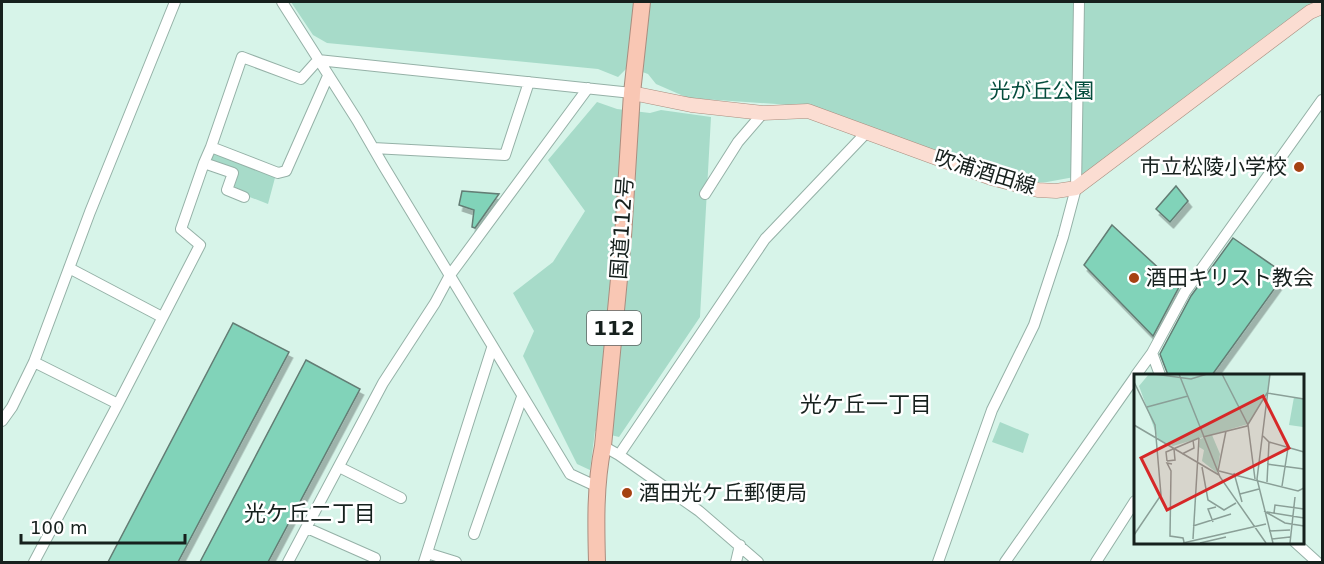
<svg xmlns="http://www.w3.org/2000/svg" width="1324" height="564" viewBox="0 0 1324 564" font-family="'DejaVu Sans','Noto Sans JP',sans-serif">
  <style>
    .green { fill: #a7dbc9 }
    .building { fill: #81d3b9; stroke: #637d74; stroke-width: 1.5; filter: url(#shadow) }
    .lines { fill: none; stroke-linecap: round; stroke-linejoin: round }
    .minor-casing { stroke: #95b1a7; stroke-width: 12 }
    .major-casing { stroke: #aa8d7f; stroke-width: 15 }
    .highway-casing { stroke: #aa8d7f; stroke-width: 18 }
    .minor { stroke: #fff; stroke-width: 10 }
    .major { stroke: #fbddd2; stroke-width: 14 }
    .highway { stroke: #f9c7b4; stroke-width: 16 }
    .poi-dot { fill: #a64212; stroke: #fff; stroke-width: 2 }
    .labels { text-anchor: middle; stroke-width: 5; stroke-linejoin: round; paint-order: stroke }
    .shield { fill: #fff; stroke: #5c6361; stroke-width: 1.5 }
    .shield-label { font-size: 20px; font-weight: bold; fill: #16201d }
    .park-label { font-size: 21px; fill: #054d3d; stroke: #fff }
    .poi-label { font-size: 21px; fill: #16201d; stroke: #fff; text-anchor: start }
    .street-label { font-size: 21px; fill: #16201d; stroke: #fff }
    .neighbourhood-label { font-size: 22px; fill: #16201d; stroke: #fff }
    .inset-road { fill: none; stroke: #8a9f97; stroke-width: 1.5 }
    .view { fill: #d62828; fill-opacity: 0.15; stroke: #d62828; stroke-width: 3 }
    .inset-edge { fill: none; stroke: #16201d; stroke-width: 3 }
  </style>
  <defs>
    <filter id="shadow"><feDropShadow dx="3.5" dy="6" stdDeviation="0" flood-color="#0004"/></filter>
  </defs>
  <rect width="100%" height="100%" fill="#d7f4e9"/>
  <path class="green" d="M291 2H1315L1096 173 1047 182 1021 183 806 106 688 98 656 84 648 74 628 67 618 77 598 69 327 43 313 35Z
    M597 102 617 109 650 113 661 110 711 117 700 317 619 437 595 431 590 470 577 464 523 356 534 331 513 293 553 262 585 211 548 160Z
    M212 149 276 174 268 204 229 189 233 172 207 162Z
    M1000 422 1029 434 1023 453 992 442Z"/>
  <path class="building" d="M1176 186 1188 201 1170 222 1156 209Z
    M462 191 499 194 475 228 472 227 474 210 459 205Z
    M1112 225 1179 287 1153 336 1084 265Z
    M1233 238 1285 274 1212 375H1168L1160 354 1191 296Z
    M233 323 289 352 178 562H108Z
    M306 360 360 389 268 562H200Z"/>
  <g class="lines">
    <g class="minor-casing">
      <path id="minor" d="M282 2 357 120 383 165 570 474 598 487
        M318 60 632 93
        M211 147 242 57 301 79 318 60
        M373 148 505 155 529 82
        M204 163 211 147 278 173 286 171 328 76
        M705 194 738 142 763 113
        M69 268 162 317
        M1152 353 1160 375
        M34 362 118 404
        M1136 375 1152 353 1185 292 1322 100
        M2 421 12 407 34 362 90 212 175 2
        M603 446 619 455 765 239 866 133
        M619 455 699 511 758 562
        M339 467 401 498
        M307 528 375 558
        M474 534 522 397
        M1295 542 1317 562
        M427 553 456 562
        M34 562 118 404 200 245 181 229 204 163 233 173 227 190 244 197
        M288 562 383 383 435 303 450 275 588 88
        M424 562 492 348
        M736 562 740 545
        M938 562 992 410 1034 325 1063 237 1076 188 1079 2
        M1005 562 1135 377
        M1096 562 1135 501"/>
    </g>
    <g class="major-casing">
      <path id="major" d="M632 93 691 105 763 113 808 111 991 178 1038 190 1056 191 1076 188 1310 12 1322 7"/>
    </g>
    <g class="highway-casing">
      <path id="highway" d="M597 562C596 524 595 485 603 446L623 237 632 93 642 2"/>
    </g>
    <use href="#minor" class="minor"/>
    <use href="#major" class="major"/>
    <use href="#highway" class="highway"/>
  </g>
  <g class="poi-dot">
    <circle cx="1299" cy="167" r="6"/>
    <circle cx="1134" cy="278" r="6"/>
    <circle cx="627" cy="493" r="6"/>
  </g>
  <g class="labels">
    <rect class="shield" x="587" y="311" width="54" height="34" rx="4.5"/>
    <g class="shield-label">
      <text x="614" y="335">112</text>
    </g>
    <g class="park-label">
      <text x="1042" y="98">光が丘公園</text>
    </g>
    <g class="poi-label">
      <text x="1287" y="174" text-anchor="end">市立松陵小学校</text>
      <text x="1146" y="285">酒田キリスト教会</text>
      <text x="639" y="500">酒田光ケ丘郵便局</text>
    </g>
    <g class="street-label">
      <text transform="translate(985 172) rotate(17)" y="7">吹浦酒田線</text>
      <text transform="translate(622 228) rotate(-86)" y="7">国道112号</text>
    </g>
    <g class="neighbourhood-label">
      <text x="866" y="412">光ケ丘一丁目</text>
      <text x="310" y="521">光ケ丘二丁目</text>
    </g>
  </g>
  <g transform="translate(1134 374)">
    <rect width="170" height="170" fill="#d7f4e9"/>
    <path d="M15 0H136L134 18 114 50 39 72 24 65 5 12ZM160 23 169 25V53L155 51ZM78 61 86 80 83 99 68 87 70 76 65 73 66 65Z" fill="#a7dbc9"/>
    <path class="inset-road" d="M20 0 57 5 73 0M45 0 86 103 132 169M88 0 114 51 121 105M136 0 123 105 139 169M0 8 21 51 27 121 0 161M13 33 54 22M0 51 85 101M129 62 135 68 170 78M69 63 113 52 133 19 170 25M48 80 60 74 59 66M33 87 32 78 65 64M33 87 41 86 40 75M38 90 33 89 37 97 36 162 49 164 50 168M133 90 170 95M68 93 74 126 90 136 102 129M84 97 92 57M85 97 164 117 170 114M100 99 108 128M133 108 135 68M148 112 154 74M106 120 125 115M130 137 151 149 170 152M133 138 170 144M140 139 141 131 170 135M79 148 74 135 82 133M59 152 97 140M135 157 156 156M59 165 65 64M138 165 156 163M49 169 132 150M66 169 92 163M156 169 161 123"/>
    <path class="view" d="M129 22 155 74 33 136 7 84Z"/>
    <rect width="170" height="170" class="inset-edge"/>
  </g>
  <rect width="1324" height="564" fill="none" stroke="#16201d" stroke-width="6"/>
  <path d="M21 534v9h164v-9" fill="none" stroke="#16201d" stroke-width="3"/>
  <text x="30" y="534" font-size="18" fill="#16201d" stroke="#ffffff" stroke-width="4.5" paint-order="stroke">100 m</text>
</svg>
